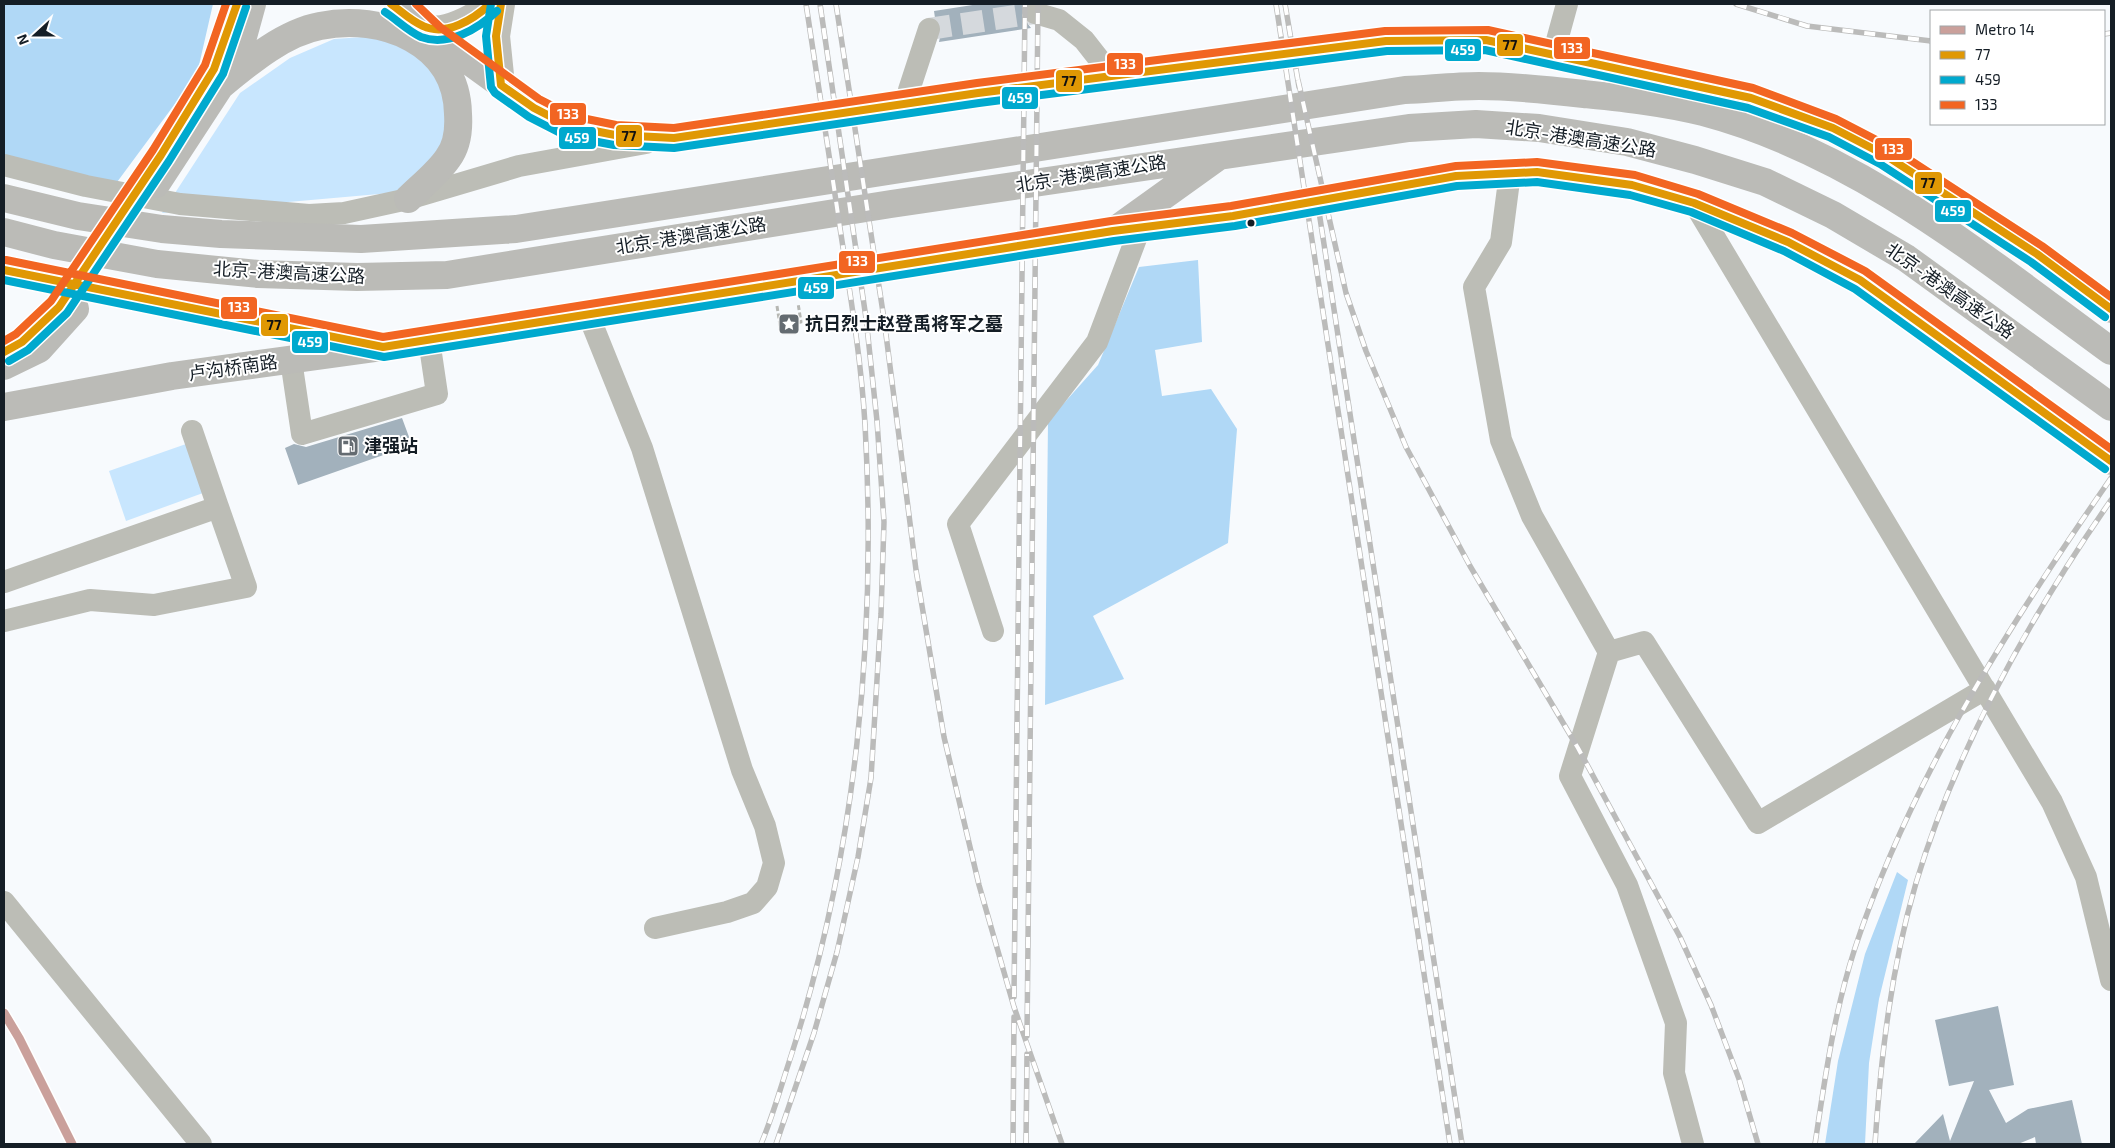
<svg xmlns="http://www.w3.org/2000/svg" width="2115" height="1148" viewBox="0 0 2115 1148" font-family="'Exo 2','Noto Sans SC',sans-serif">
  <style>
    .green { fill: #c8e6fe }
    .forest { fill: #b0d8f6 }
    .building { fill: #a2b1bc }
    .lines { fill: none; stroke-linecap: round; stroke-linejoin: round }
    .minor-tunnel { stroke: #d5d9dd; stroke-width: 22; stroke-dasharray: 22 11; stroke-linecap: butt }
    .path { stroke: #b6b7b3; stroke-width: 3; stroke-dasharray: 5 2.5; stroke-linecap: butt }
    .minor { stroke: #bcbdb6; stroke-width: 22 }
    .major { stroke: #bebeb7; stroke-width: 28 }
    .highway { stroke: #bbbbb7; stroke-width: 28 }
    .rail-casing { stroke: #bbbbba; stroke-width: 5.5 }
    .rail { stroke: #fff; stroke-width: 4; stroke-dasharray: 11; stroke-linecap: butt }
    .highway-bridge { stroke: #bbbbb7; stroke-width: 28 }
    .bus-1-casing { stroke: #fff; stroke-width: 11 }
    .bus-2-casing { stroke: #fff; stroke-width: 11 }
    .bus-3-casing { stroke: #fff; stroke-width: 11 }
    .bus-1 { stroke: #e09804; stroke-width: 8 }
    .bus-2 { stroke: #00a9ce; stroke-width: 8 }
    .bus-3 { stroke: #f26522; stroke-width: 8 }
    .metro-1-casing { stroke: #fff; stroke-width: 12 }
    .metro-1 { stroke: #caa09b; stroke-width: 9 }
    .bus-dot { fill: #151e26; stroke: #fff; stroke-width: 2 }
    .labels { text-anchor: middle; stroke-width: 4; stroke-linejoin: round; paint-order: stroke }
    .street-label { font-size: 18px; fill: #151e26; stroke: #fff }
    .poi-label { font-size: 18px; font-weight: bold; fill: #151e26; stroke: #fff; text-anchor: start }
    .line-badge { stroke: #fff; stroke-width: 2 }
    .badge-label { font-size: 14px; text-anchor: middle; font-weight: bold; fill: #fff }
    .pale-badge-label { font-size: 14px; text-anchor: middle; font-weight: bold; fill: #111 }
  </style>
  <rect width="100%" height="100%" fill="#f7fafd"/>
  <path class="green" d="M378 36 425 57 450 93 445 150 402 192 162 213 240 93 290 58 334 39Z
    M186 444 203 493 126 521 109 471Z"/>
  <path class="forest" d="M4 4H213L197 74 106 197 4 171Z
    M1198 260 1202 342 1155 350 1162 396 1211 389 1237 429 1228 543 1093 616 1124 679 1045 705 1048 421 1098 365 1139 267Z
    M1897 872 1908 880 1879 999 1869 1063 1865 1144H1825L1838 1061 1865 954Z"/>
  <path class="building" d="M979 4H1026L1022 16 1031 28 939 42 942 27 935 18 934 11Z
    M402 418 412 445 298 485 285 448 294 444 306 447Z
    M1998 1006 2014 1085 1989 1090 2006 1123 2028 1109 2072 1100 2082 1144H2036L2035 1137 2018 1144H1914L1943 1114 1950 1141 1974 1081 1949 1086 1935 1020Z"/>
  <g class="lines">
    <path class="minor-tunnel" d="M929 29 1035 13"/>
    <path class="path" d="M777 306 780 325 801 322 798 303"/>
    <path class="minor" d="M1035 13 1059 20 1084 40 1113 77
      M1553 55 1567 4
      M909 103V90L929 29
      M4 165 86 186 180 204 309 215 344 213 408 199 519 166 646 143
      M1510 173 1501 242 1474 287 1501 440 1532 516 1609 652 1570 776 1627 885 1676 1023 1674 1073 1693 1144
      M1694 203 2052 802 2086 877 2111 980
      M588 314 642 448 742 770 765 826 774 863 767 887 753 903 727 912 655 928
      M291 360 302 434 437 394 429 340
      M4 582 218 507 192 431
      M4 621 90 600 154 605 246 587 218 507
      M993 631 958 524 1097 342 1140 228
      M1609 652 1644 642 1758 823 1985 689
      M4 902 201 1144"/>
    <path class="major" d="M501 4 496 36 501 85
      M411 18C415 21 420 25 424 27 443 36 477 17 490 4"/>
    <path class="highway" d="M402 4 433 35 534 108 569 126 615 135 674 138 978 93 1386 41 1486 40 1751 98 1833 128 1885 155 2037 254 2111 309
      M220 86C248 63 283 33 320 26 382 13 457 42 458 114 459 129 457 146 448 158 438 173 421 186 408 199
      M156 184 220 86 241 44 252 4
      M4 198 78 216 162 229 221 234 361 239 516 229 1405 90C1429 89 1454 86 1479 86 1514 86 1549 90 1584 94 1623 98 1664 102 1703 112 1858 153 1985 259 2111 351
      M1117 229 1216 158
      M4 232 54 245 157 264 258 274 357 277 447 275 891 204 1409 128 1476 124 1539 128 1627 142 1695 160 1765 182 1833 215 1906 258 2111 407
      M4 270 362 343
      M4 366 39 349 75 309
      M4 407 172 376 383 347 1113 231 1233 216 1456 176 1537 172 1632 185 1694 203 1788 242 1860 280 2111 461"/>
    <g class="rail-casing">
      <path id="rail" d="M836 4 884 319 916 570 944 737 979 885 1014 1007 1062 1144
        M1276 4 1450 1144
        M1285 4 1299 87
        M1736 4 1807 26 1931 41
        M2104 34 2111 33
        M1298 80 1346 293 1366 351 1406 447 1470 566 1578 748 1680 937 1711 1005 1739 1079 1758 1144
        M1318 205 1462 1144
        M1014 997 1025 4
        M1027 1036 1038 4
        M761 1144C773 1116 781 1086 791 1056 856 854 877 636 865 424 861 358 850 293 840 228 829 153 817 78 806 4
        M776 1144 814 1033 837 952 858 857 871 778 881 614 884 522 877 421 866 318 820 4
        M1013 1144 1014 1017
        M1026 1144 1027 1054
        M1815 1144C1825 1078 1834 1012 1855 948 1911 778 2010 624 2111 478
        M1875 1144C1881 1056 1891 968 1916 883 1957 746 2030 617 2111 500"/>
    </g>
    <use href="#rail" class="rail"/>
    <path class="highway-bridge" d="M59 307 145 178"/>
    <g class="bus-1-casing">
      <path id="bus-1" d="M391 4C401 11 411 21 423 26 446 37 474 19 490 4
        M501 4 496 36 501 85 534 108 569 126 615 135 674 138 978 93 1386 41 1486 40 1751 98 1833 128 1885 155 2037 254 2111 309
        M4 270 383 347 1113 231 1233 216 1456 176 1537 172 1632 185 1694 203 1788 242 1860 280 2111 461
        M4 352 22 342 59 307 161 155 214 69 237 4"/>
    </g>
    <g class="bus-2-casing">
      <path id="bus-2" d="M491 4 486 36 491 87 495 93 529 117 566 136 614 145 674 148 979 103 1387 51 1485 50 1748 108 1829 137 1880 164 2031 262 2105 317
        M385 12C397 20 408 31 421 37 448 47 478 29 497 11
        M4 280 384 357 1114 241 1235 226 1457 186 1537 182 1630 195 1691 212 1784 251 1855 289 2105 469
        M9 361 28 350 67 313 169 161 223 74 246 7"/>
    </g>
    <g class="bus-3-casing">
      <path id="bus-3" d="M416 4 440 27 539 99 572 116 616 125 674 128 977 83 1385 31 1488 30 1753 88 1836 119 1890 147 2042 246 2111 297
        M6 260 383 337 1111 221 1231 206 1456 166 1537 162 1635 175 1698 194 1792 233 1865 271 2111 449
        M4 341 16 334 51 301 153 150 205 65 226 4"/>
    </g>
    <use href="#bus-1" class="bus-1"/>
    <use href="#bus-2" class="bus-2"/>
    <use href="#bus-3" class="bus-3"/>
    <g class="metro-1-casing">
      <path id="metro-1" d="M4 1013 19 1038 72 1144"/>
    </g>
    <use href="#metro-1" class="metro-1"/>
  </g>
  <defs>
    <g id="sight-square" transform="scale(1.125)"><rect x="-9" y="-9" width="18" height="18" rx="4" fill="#646b71" stroke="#fff"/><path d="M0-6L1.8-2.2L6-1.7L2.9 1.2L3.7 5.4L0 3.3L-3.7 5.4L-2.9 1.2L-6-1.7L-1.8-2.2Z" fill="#fff"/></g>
    <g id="fuel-square" transform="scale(1.125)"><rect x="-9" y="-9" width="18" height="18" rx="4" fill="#646b71" stroke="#fff"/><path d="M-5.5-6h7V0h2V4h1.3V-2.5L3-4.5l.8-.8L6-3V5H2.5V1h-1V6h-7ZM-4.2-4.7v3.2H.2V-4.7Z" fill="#fff"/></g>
  </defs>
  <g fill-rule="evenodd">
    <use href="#sight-square" x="789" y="324"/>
    <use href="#fuel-square" x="348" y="446"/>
  </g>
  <circle class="bus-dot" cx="1251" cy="223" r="4.5"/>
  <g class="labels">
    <g class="street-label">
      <text transform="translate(1581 139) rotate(9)" y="6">北京-港澳高速公路</text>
      <text transform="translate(1091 174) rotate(-9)" y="6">北京-港澳高速公路</text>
      <text transform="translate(691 236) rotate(-9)" y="6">北京-港澳高速公路</text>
      <text transform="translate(289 273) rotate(3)" y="6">北京-港澳高速公路</text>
      <text transform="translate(1950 291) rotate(35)" y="6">北京-港澳高速公路</text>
      <text transform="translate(233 368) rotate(-8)" y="6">卢沟桥南路</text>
    </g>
    <g class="poi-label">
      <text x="805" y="330">抗日烈士赵登禹将军之墓</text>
      <text x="364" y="452">津强站</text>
    </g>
  </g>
  <g class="line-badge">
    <rect x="1496" y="33" width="28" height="24" rx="5" fill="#e09804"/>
    <rect x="1553" y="36" width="38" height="24" rx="5" fill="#f26522"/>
    <rect x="1444" y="38" width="38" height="24" rx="5" fill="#00a9ce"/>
    <rect x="1106" y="52" width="38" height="24" rx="5" fill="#f26522"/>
    <rect x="1055" y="69" width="28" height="24" rx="5" fill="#e09804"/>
    <rect x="1001" y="86" width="38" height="24" rx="5" fill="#00a9ce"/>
    <rect x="549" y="102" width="38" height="24" rx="5" fill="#f26522"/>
    <rect x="615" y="124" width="28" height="24" rx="5" fill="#e09804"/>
    <rect x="558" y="126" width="39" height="24" rx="5" fill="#00a9ce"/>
    <rect x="1874" y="137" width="39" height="24" rx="5" fill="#f26522"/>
    <rect x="1914" y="171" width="29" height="24" rx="5" fill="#e09804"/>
    <rect x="1934" y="199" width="38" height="24" rx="5" fill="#00a9ce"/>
    <rect x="838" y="250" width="38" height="24" rx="5" fill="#f26522"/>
    <rect x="797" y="276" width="38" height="24" rx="5" fill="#00a9ce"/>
    <rect x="220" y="296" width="38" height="24" rx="5" fill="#f26522"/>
    <rect x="260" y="313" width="29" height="24" rx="5" fill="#e09804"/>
    <rect x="291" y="330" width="38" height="24" rx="5" fill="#00a9ce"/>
  </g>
  <g class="badge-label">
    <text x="1572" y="53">133</text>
    <text x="1463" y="55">459</text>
    <text x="1125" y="69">133</text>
    <text x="1020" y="103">459</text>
    <text x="568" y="119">133</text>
    <text x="577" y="143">459</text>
    <text x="1893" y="154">133</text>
    <text x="1953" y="216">459</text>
    <text x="857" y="266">133</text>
    <text x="816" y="293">459</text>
    <text x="239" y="312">133</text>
    <text x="310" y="347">459</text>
  </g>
  <g class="pale-badge-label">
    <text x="1510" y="50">77</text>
    <text x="1069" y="86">77</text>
    <text x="629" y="141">77</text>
    <text x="1928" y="188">77</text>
    <text x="274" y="330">77</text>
  </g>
  <rect width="2115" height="1148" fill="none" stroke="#151e26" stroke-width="10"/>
  <rect x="1930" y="10" width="175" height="115" fill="#ffffff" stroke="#a1a5a8"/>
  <rect x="1940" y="26" width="25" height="8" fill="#caa09b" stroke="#a1a5a8"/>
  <text x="1975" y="35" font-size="15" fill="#151e26">Metro 14</text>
  <rect x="1940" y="51" width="25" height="8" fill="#e09804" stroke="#a1a5a8"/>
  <text x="1975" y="60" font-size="15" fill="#151e26">77</text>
  <rect x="1940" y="76" width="25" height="8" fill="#00a9ce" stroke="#a1a5a8"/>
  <text x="1975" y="85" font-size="15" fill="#151e26">459</text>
  <rect x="1940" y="101" width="25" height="8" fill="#f26522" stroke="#a1a5a8"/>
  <text x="1975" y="110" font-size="15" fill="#151e26">133</text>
  <g transform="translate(35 35) rotate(249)" stroke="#ffffff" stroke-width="4" paint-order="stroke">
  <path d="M0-4L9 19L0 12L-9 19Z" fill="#151e26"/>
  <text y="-8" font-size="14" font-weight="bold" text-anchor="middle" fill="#151e26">N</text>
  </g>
</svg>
